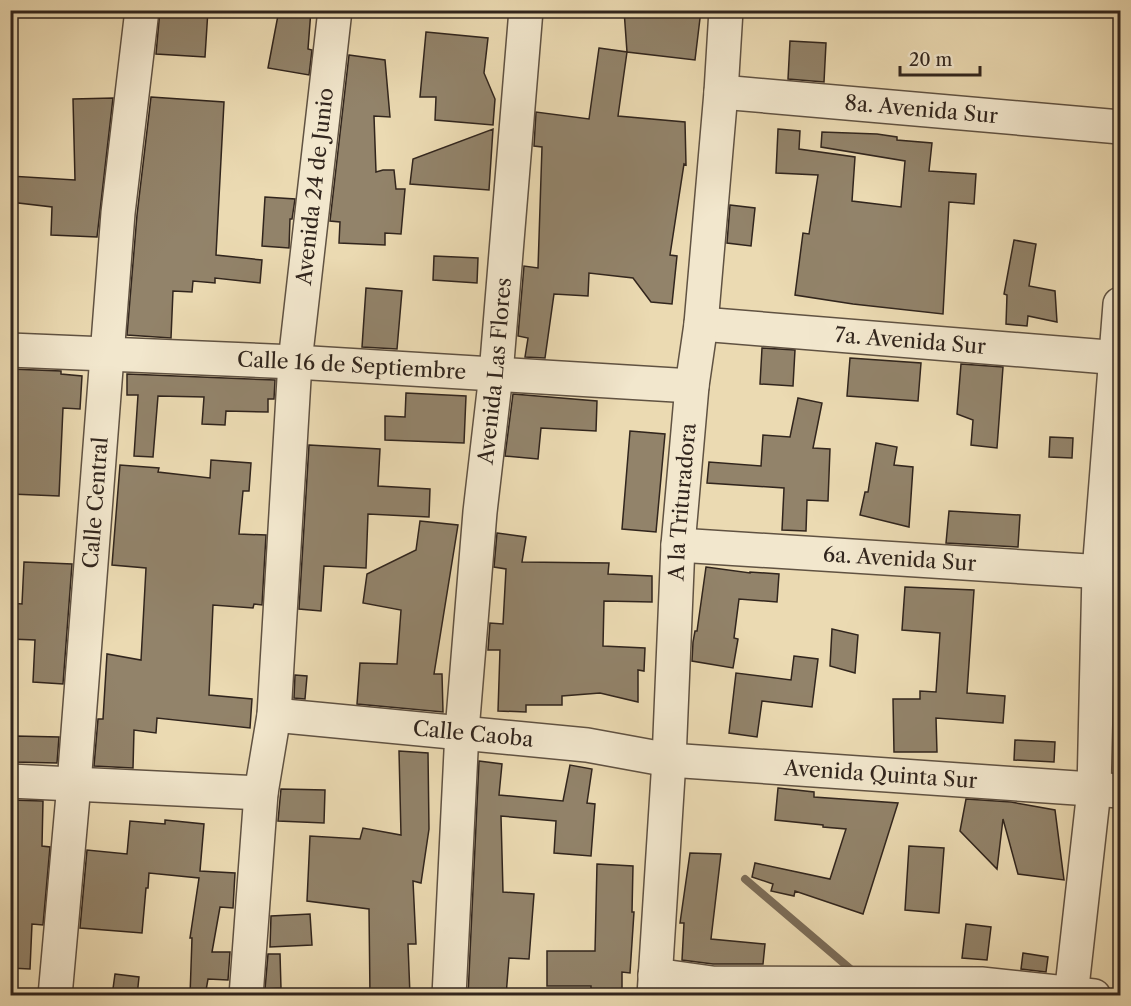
<svg xmlns="http://www.w3.org/2000/svg" width="1131" height="1006" viewBox="0 0 1131 1006" font-family="'Libre Caslon Text',serif">
  <style>
    .lines { fill: none; stroke-linecap: round; stroke-linejoin: round }
    .stream { stroke: #7b6c58; stroke-width: 8 }
    .building { fill: #92836a; stroke: #31251d; stroke-width: 1.5 }
    .minor-casing { stroke: #605242; stroke-width: 36 }
    .minor { stroke: #f2e7cd; stroke-width: 33 }
    .labels { text-anchor: middle; stroke-width: 5; stroke-linejoin: round; paint-order: stroke }
    .street-label { font-size: 21px; fill: #31251d; stroke: #f2e7cd }
  </style>
  <rect width="100%" height="100%" fill="#ebdab2"/>
  <filter id="stains"><feTurbulence type="fractalNoise" baseFrequency=".00333" numOctaves="4"/><feColorMatrix values="0 0 0 0 .2 0 0 0 0 .09 0 0 0 0 .02 0 0 0 .5 -.17"/></filter>
  <radialGradient id="worn" r=".72"><stop offset=".6" stop-color="#630" stop-opacity="0"/><stop offset="1" stop-color="#630" stop-opacity=".3"/></radialGradient>
  <g class="lines">
    <path class="stream" d="M745 879 854 972"/>
  </g>
  <path class="building" d="M160 10H208L205 57 156 54Z
    M279 10H311L308 49 312 50 309 75 268 68Z
    M624 10H701L695 60 627 52Z
    M426 32 488 38 484 73 495 99 493 125 435 120 436 97H420Z
    M790 41 826 43 824 82 788 79Z
    M599 48 627 52 618 116 685 122 686 165 684 164 670 255 677 256 672 304 651 302 633 278 589 273 588 296 554 294 545 358 525 357 528 338 518 336 524 266 538 268 542 147 534 146 536 112 589 119Z
    M349 55 385 60 390 117 374 116 376 172 383 170H394L396 189H405L401 234 385 233V245L339 243 340 222 330 221Z
    M151 97 224 102 216 255 262 260 260 283 215 278V283L193 281 192 292 173 291 171 338 127 335 137 215Z
    M113 98 97 237 51 235 52 207 10 202V176L75 180 73 99Z
    M493 129 489 190 410 184 413 159Z
    M778 129 800 131 799 149 855 157 852 201 901 207 905 161 821 147 822 132 877 134 897 137V140L932 143 929 171 976 174 974 204 949 202 943 314 853 304 795 295 803 233 809 234 818 175 776 173Z
    M265 197 295 199 292 219H290L289 248 262 246Z
    M730 205 755 208 751 246 727 243Z
    M1014 240 1036 244 1029 286 1055 291 1057 322 1028 316 1027 326 1006 324 1007 295 1004 294Z
    M434 256 478 258 477 283 433 280Z
    M366 288 402 291 397 349 362 347Z
    M762 348 795 350 793 386 760 384Z
    M850 358 921 363 918 401 847 396Z
    M961 364 1003 367 997 448 971 445 973 420 957 414Z
    M10 369 61 371V374L82 376 80 409 63 408 59 496 11 494 15 405 10 404Z
    M127 374 275 380 274 399H268V412L226 411 225 425 202 424 204 397 158 396 153 457 134 456 138 395H127Z
    M406 393 466 396 464 443 385 440V416L405 417Z
    M513 394 597 401 596 431 541 428 538 459 505 456Z
    M798 398 822 403 813 448 830 449 828 501 807 500 806 531 782 530 784 488 707 483 709 462 761 466 763 435 790 437Z
    M630 431 665 434 656 532 622 529Z
    M1050 437 1073 438 1072 458 1049 457Z
    M876 443 897 447 894 465 913 467 909 527 860 515 865 492H868Z
    M309 445 380 449 378 486 430 489 429 517 368 514 366 568 324 566 321 611 299 609Z
    M211 460 251 463 249 491H243L239 534 266 535 262 605 254 604 253 608 213 605 209 695 252 699 250 728 157 718 156 733 134 730 133 768 94 766 98 719H103L107 654 141 660 146 568 112 565 120 465 159 468 158 472 210 478Z
    M949 511 1020 515 1018 547 946 543Z
    M420 521 458 525 434 674H442L443 712 357 704 360 663 397 664 401 610 363 603 367 574 416 550Z
    M497 533 526 537 522 562 609 563 608 574 652 576V602L604 601 603 646 645 648 644 671 638 670V702L600 693 562 696V705H526V712L498 711 500 650H488L490 623 503 624 506 569 494 567Z
    M24 562 72 564 63 684 33 682 35 640 10 639V603L22 604Z
    M706 567 750 573V572L779 574 777 602 739 599 734 638 738 639 733 668 692 661 693 642 695 631H697Z
    M905 587 974 590 967 693 1005 696 1003 723 936 718 937 752H894L893 699H920V691L936 692 940 633 902 630Z
    M832 629 858 635 855 673 830 666Z
    M794 656 818 659 812 707 762 701 757 737 729 733 736 673 791 680Z
    M295 675 307 676 305 699 294 698Z
    M15 736 59 737 57 763 14 762Z
    M1015 740 1055 742 1054 762 1014 760Z
    M399 751 428 753 429 829 421 883 413 881 416 944H408L410 996H370L369 909 307 901 310 836 360 839 363 828 401 835Z
    M479 761 502 764 499 795 563 801 570 765 592 769 587 803 595 804 591 856 554 853 556 821 501 816 503 892 534 894 529 959 509 958 506 996H468Z
    M778 788 814 792V797L898 803 863 914 795 891 794 896 771 891 773 884 752 877 755 863 830 879 846 829 823 827V825L775 820Z
    M281 789 325 790 324 823 278 821Z
    M966 799 1011 802 1055 810 1064 880 1018 874 1003 819 997 869 960 831Z
    M10 800 43 801 42 846 50 847 43 925 32 924 30 969 10 968Z
    M165 820 204 824 200 871 235 873 233 908 220 907 212 952H230L228 980 208 979 205 996H190L192 938H190L199 878 149 873 148 888H146L142 933 80 928 87 850 127 854 130 821 165 824Z
    M909 846 944 848 939 913 905 910Z
    M690 853 721 854 711 939 765 944 763 964H713L682 960 684 923H680Z
    M597 864 633 866 632 912H634L630 973 622 972V996H591V986H547V951H595Z
    M310 914 312 945 270 947 271 916Z
    M966 924 991 927 987 960 962 958Z
    M1023 953 1048 957 1046 972 1021 969Z
    M268 954H280L281 988 265 989Z
    M115 974 139 977 137 996H112Z"/>
  <g class="lines">
    <g class="minor-casing">
      <g id="minor">
        <path id="s1" d="M721 92 1120 127"/>
        <path id="s2" d="M701 324 1120 358"/>
        <path id="s3" d="M10 350 295 362 692 386"/>
        <path id="s4" d="M678 545 1120 573"/>
        <path id="s5" d="M274 715 587 745 669 760 1120 791"/>
        <path d="M10 781 261 793"/>
        <path d="M655 975 712 983 981 984 1094 996"/>
        <path id="s6" d="M55 996 74 784 118 213 142 10"/>
        <path id="s7" d="M246 996 261 793 274 715 295 362 335 10"/>
        <path id="s8" d="M449 996 462 731 480 512 496 374 526 10"/>
        <path id="s9" d="M654 996 669 760 678 545 692 386 701 324 721 92 726 10"/>
        <path d="M1071 996 1094 790 1099 572 1120 304"/>
      </g>
    </g>
    <use href="#minor" class="minor"/>
  </g>
  <g class="labels">
    <g class="street-label">
      <text dy="7" stroke="none"><textPath href="#s1" startOffset="201">8a. Avenida Sur</textPath></text>
      <text dy="7" stroke="none"><textPath href="#s7" startOffset="813">Avenida 24 de Junio</textPath></text>
      <text dy="7" stroke="none"><textPath href="#s2" startOffset="210">7a. Avenida Sur</textPath></text>
      <text dy="7" stroke="none"><textPath href="#s3" startOffset="342">Calle 16 de Septiembre</textPath></text>
      <text dy="7" stroke="none"><textPath href="#s8" startOffset="627">Avenida Las Flores</textPath></text>
      <text dy="7" stroke="none"><textPath href="#s9" startOffset="495">A la Trituradora</textPath></text>
      <text dy="7" stroke="none"><textPath href="#s6" startOffset="495">Calle Central</textPath></text>
      <text dy="7" stroke="none"><textPath href="#s4" startOffset="222">6a. Avenida Sur</textPath></text>
      <text dy="7" stroke="none"><textPath href="#s5" startOffset="200">Calle Caoba</textPath></text>
      <text dy="7" stroke="none"><textPath href="#s5" startOffset="610">Avenida Quinta Sur</textPath></text>
    </g>
  </g>
  <rect width="1131" height="1006" fill="none" stroke="#ebdab2" stroke-width="36"/>
  <rect x="12" y="12" width="1107" height="982" fill="none" stroke="#31251d" stroke-width="3"/>
  <rect x="18" y="18" width="1095" height="970" fill="none" stroke="#31251d" stroke-width="1.5"/>
  <path d="M900 66v9h80v-9" fill="none" stroke="#31251d" stroke-width="3"/>
  <text x="909" y="66" font-size="18" fill="#31251d" stroke="#f2e7cd" stroke-width="4.5" paint-order="stroke">20 m</text>
  <rect width="100%" height="100%" filter="url(#stains)"/>
  <rect width="100%" height="100%" fill="url(#worn)"/>
</svg>
